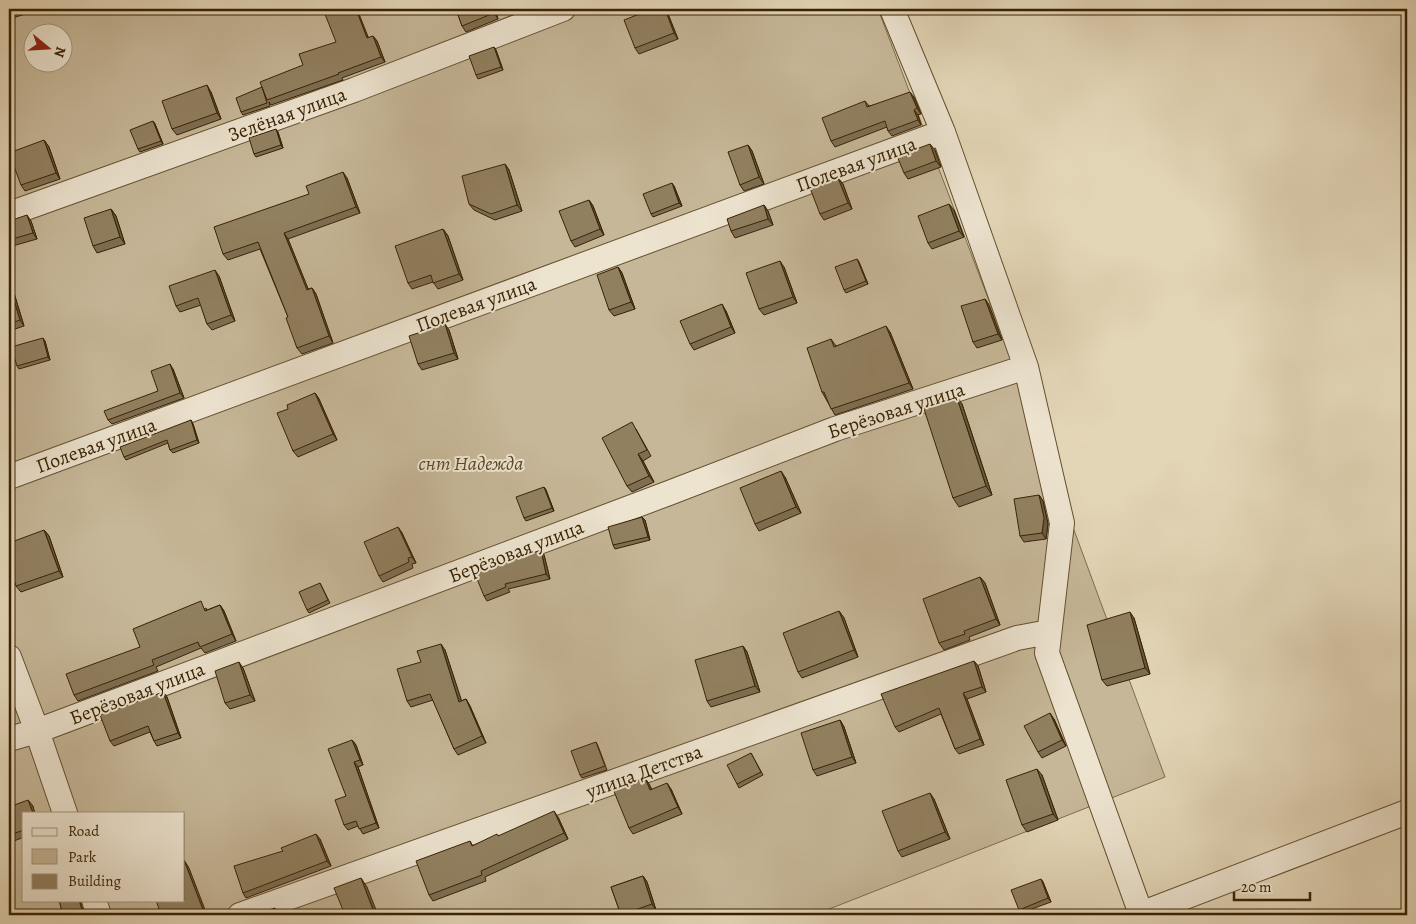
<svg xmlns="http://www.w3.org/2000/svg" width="1416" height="924" viewBox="0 0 1416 924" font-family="Alegreya,serif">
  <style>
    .green { fill: #c6b798; stroke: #7f6c4d; fill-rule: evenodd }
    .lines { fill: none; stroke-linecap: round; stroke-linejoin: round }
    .minor-casing { stroke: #634f2f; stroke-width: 26 }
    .minor { stroke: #ede4d0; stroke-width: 24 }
    .wall { fill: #7d6e53; stroke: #382202 }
    .shaded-wall { fill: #665a43; stroke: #382202 }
    .building { fill: #918060; stroke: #382202 }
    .labels { text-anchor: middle; stroke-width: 4; stroke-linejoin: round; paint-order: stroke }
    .street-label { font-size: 20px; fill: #382202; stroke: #ede4d0 }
    .park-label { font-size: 20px; font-style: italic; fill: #5c4728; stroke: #ede4d0 }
  </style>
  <rect width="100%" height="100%" fill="#e3d6b7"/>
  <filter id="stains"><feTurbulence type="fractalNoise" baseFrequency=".004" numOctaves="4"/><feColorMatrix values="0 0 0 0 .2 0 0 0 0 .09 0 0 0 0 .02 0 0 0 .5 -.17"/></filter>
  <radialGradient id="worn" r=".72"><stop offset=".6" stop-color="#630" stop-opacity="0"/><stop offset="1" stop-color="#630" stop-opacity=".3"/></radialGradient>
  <path class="green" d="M9 9H878L1004 340 1165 777 814 915H9ZM32 32H62V62H32ZM24 813H184V900H24Z"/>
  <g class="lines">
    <g class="minor-casing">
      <path id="minor" d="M892 9 943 132 1026 367 1062 523 1047 653 1141 914
        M9 214 354 90 563 9
        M9 477 943 132
        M9 657 37 731 65 813
        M9 739 37 731 669 493 835 429 1026 367
        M94 900 99 915
        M240 915 1017 638 1049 632
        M1138 915 1407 812"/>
    </g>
    <use href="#minor" class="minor"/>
  </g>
  <path class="wall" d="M9 9H37V10L10 19 9 18Z
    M456 9H495L498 19 466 32 462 26Z
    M641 9H666L678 39 639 54 635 48 642 13Z
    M373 36 377 41 385 62 342 78 343 80 271 105 269 102 270 106 243 115 241 112 262 87Z
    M494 47 496 50 503 70 478 79 476 75Z
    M211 92 221 119 177 135 172 129Z
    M914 97 921 114 918 115 921 125 892 136 888 131 887 127 835 147 831 141 865 101 869 106Z
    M153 121 155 124 163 144 140 152 138 149Z
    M278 132 283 148 256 157 254 154Z
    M44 140 49 147 60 179 25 191 21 185Z
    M748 145 752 151 764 184 744 191 740 185Z
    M935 150 941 167 908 179 904 173Z
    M505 164 509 170 522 211 495 220 474 210 469 204Z
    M347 178 360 213 288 239 308 289 312 288 316 294 333 343 302 354 297 348 288 317 260 249 228 260 223 254Z
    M838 178 843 184 852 209 824 220 820 214Z
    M674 186 682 206 653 217 651 214Z
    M589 200 593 206 604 235 575 247 571 241Z
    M764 205 768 211 773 225 735 238 731 231Z
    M111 209 116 216 125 244 97 253 93 246Z
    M954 210 964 237 932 249 928 243Z
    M9 221H31L37 239 9 247Z
    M443 229 448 236 463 280 438 289 433 282 412 289 408 283Z
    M857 259 859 262 868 284 846 293 844 290Z
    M618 267 622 273 635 309 614 316 609 310Z
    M784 267 797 303 764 315 759 309Z
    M219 276 235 321 212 330 207 324 201 305 180 312 176 306Z
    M9 287 14 293 24 326 9 331Z
    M985 299 989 305 1002 340 977 348 973 342Z
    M726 311 735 333 694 350 690 344Z
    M449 330 458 359 422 370 418 364Z
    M890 332 913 389 835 415 822 392 831 339 836 346Z
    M45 341 50 360 19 369 17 366Z
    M173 369 184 398 112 424 108 420 158 391Z
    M315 393 319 399 337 440 298 457 293 451 288 409Z
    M962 404 992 495 959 507 953 498Z
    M191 420 193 424 199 443 173 453 170 450 168 443 126 460 124 457Z
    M636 429 651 456 643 461 654 482 632 492 627 486Z
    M785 477 801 513 759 531 755 524Z
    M544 487 546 490 554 511 526 521 524 518Z
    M1039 495 1043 501 1048 524 1046 539 1024 542 1020 536Z
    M645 520 650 540 615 549 613 545Z
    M398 527 402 533 416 563 412 564 413 568 383 582 379 576Z
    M44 530 49 536 63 577 21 592 16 586Z
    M541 550 544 555 550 579 508 589 510 592 487 601 484 596Z
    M980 577 985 583 1000 625 969 637 970 640 944 650 939 643Z
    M320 583 330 603 309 613 307 610Z
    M220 605 224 611 236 641 205 653 201 648 156 667 158 671 78 701 74 695 140 647 206 608 207 610Z
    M839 611 844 618 858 657 802 678 798 672Z
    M1134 618 1150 674 1107 686 1102 680Z
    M743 646 747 652 760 692 711 707 707 701Z
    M445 650 461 701 466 699 470 706 486 743 458 755 454 749 433 700 411 707 407 701 421 662Z
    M974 661 978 666 986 692 967 699 984 745 959 754 955 749 941 714 899 732 895 727Z
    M243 668 255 701 230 709 225 703Z
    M163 692 167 697 181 738 157 746 154 741 150 732 114 746 110 741Z
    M1054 719 1066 746 1042 758 1038 752Z
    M840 720 844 727 856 763 817 776 813 770Z
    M352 740 356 745 363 765 358 767 379 828 363 834 358 826 348 830 344 825 346 796Z
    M596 742 598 746 607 770 582 778 580 775Z
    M751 753 763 775 739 788 737 784Z
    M1042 775 1058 820 1027 832 1022 825Z
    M645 778 649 784 652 790 671 789 682 814 633 834 629 828Z
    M934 799 950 839 902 857 898 851Z
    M33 806 24 813V837L9 843V807Z
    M558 817 568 839 485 877 486 881 433 901 429 895 470 841 473 846 499 836Z
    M320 839 331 866 246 898 243 893 283 851Z
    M643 876 647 882 656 910 641 915H621L611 887Z
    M1041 879 1043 882 1051 902 1021 913 1019 910Z
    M59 900H81V904L84 914 78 915H63Z"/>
  <path class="shaded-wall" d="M356 9H357L371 44 367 38Z
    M493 9H495L498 19 494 13Z
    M665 9H666L678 39 674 33Z
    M373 36 377 41 385 62 381 57Z
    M494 47 496 50 503 70 501 67Z
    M207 85 211 92 221 119 217 113Z
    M910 92 914 97 921 114 917 108Z
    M914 110 918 115 921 125 918 120Z
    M153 121 155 124 163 144 161 141Z
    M276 129 278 132 283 148 281 145Z
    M44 140 49 147 60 179 56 173Z
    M930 144 935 150 941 167 936 161Z
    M748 145 752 151 764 184 759 177Z
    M505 164 509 170 522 211 517 205Z
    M343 172 347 178 360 213 356 207Z
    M838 178 843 184 852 209 848 203Z
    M672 183 674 186 682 206 679 203Z
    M589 200 593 206 604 235 600 229Z
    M949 204 954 210 964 237 959 231Z
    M764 205 768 211 773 225 768 219Z
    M111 209 116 216 125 244 120 237Z
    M27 215 31 221 37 239 33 233Z
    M443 229 448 236 463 280 459 274Z
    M284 233 288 239 311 296 307 290Z
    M857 259 859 262 868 284 866 281Z
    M780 261 784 267 797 303 793 297Z
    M618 267 622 273 635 309 631 302Z
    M215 270 219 276 235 321 231 315Z
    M10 287 14 293 24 326 20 320Z
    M312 288 316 294 333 343 329 336Z
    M985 299 989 305 1002 340 998 334Z
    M722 304 726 311 735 333 731 327Z
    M445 324 449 330 458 359 454 353Z
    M886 326 890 332 913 389 909 383Z
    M43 338 45 341 50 360 48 357Z
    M170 364 173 369 184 398 180 393Z
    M315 393 319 399 337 440 333 434Z
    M956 395 962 404 992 495 986 486Z
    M191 420 193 424 199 443 197 440Z
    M638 454 643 461 654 482 649 476Z
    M781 471 785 477 801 513 796 507Z
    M544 487 546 490 554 511 552 508Z
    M1039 495 1043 501 1048 524 1046 539 1042 533Z
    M642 517 645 520 650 540 648 537Z
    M398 527 402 533 416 563 412 557Z
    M44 530 49 536 63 577 59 571Z
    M541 550 544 555 550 579 546 574Z
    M980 577 985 583 1000 625 996 619Z
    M220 605 224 611 236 641 232 634Z
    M839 611 844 618 858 657 854 650Z
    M1130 612 1134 618 1150 674 1145 668Z
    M441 644 445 650 464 708 459 702Z
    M743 646 747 652 760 692 755 686Z
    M974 661 978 666 986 692 982 687Z
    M239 662 243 668 255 701 250 695Z
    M163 692 167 697 181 738 178 733Z
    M963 693 967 699 984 745 980 739Z
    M466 699 470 706 486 743 482 736Z
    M1050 713 1054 719 1066 746 1062 740Z
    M840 720 844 727 856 763 852 757Z
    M352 740 356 745 363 765 360 760Z
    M354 762 358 767 379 828 376 823Z
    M1037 769 1042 775 1058 820 1053 814Z
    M645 778 649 784 655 796 650 790Z
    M667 783 671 789 682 814 678 807Z
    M930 793 934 799 950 839 945 832Z
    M28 800 33 806 35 813H33Z
    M554 811 558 817 568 839 564 833Z
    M316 834 320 839 331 866 327 861Z
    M184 860 189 868 207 915H205Z
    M643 876 647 882 656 910 652 904Z
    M361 878 367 887 378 915H375Z
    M1041 879 1043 882 1051 902 1048 898Z
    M79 900H81V904L84 914 82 910Z"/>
  <path class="building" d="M9 9H18L9 12Z
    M323 9H356L367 38 373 36 381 57 338 73 339 74 267 100 260 82 303 65 299 54 336 42Z
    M456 9H493L494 13 462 26Z
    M641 9H665L674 33 635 48 624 20 642 13Z
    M494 47 501 67 476 75 469 56Z
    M207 85 217 113 172 129 162 101Z
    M262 87 267 103 241 112 236 98Z
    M910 92 917 108 914 110 918 120 888 131 885 121 831 141 822 118 865 101 867 107Z
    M153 121 161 141 138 149 130 130Z
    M276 129 281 145 254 154 249 138Z
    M44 140 56 173 21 185 9 153Z
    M930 144 936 161 904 173 897 156Z
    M748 145 759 177 740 185 728 152Z
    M505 164 517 205 491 214 469 204 462 176Z
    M343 172 356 207 284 233 307 290 312 288 329 336 297 348 286 318 288 317 258 242 223 254 214 227 309 194 306 186Z
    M838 178 848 203 820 214 810 188Z
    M672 183 679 203 651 214 643 194Z
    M589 200 600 229 571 241 559 211Z
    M949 204 959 231 928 243 918 216Z
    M764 205 768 219 731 231 727 219Z
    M111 209 120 237 93 246 84 218Z
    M27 215 33 233 9 240V221Z
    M443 229 459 274 433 283 431 275 408 283 395 246Z
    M857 259 866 281 844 290 835 267Z
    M780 261 793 297 759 309 746 273Z
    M618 267 631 302 609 310 597 275Z
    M215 270 231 315 207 324 198 298 176 306 169 286Z
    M9 287H10L20 320 9 324Z
    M985 299 998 334 973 342 961 306Z
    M722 304 731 327 690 344 680 321Z
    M445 324 454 353 418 364 409 336Z
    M886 326 909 383 831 409 824 392H822L807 348 831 339 834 347Z
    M43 338 48 357 17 366 11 347Z
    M170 364 180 393 108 420 104 411 158 391 151 371Z
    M315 393 333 434 293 451 277 413 288 409 287 405Z
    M956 395 986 486 953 498 923 406Z
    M191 420 197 440 170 450 167 440 124 457 120 447Z
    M632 422 647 450 638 454 649 476 627 486 602 438Z
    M781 471 796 507 755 524 740 488Z
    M544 487 552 508 524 518 516 497Z
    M1039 495 1044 518 1042 533 1020 536 1014 499Z
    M642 517 648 537 613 545 608 527Z
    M398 527 412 557 408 558 409 562 379 576 364 542Z
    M44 530 59 571 16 586 9 564V543Z
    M541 550 546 574 505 584 506 587 484 596 475 574Z
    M980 577 996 619 964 631 965 634 939 643 923 599Z
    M320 583 328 600 307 610 299 592Z
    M201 601 205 611 220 605 232 634 200 647 198 642 152 660 154 665 74 695 66 674 140 647 133 629Z
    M839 611 854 650 798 672 783 633Z
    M1130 612 1145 668 1102 680 1087 625Z
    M441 644 459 702 466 699 482 736 454 749 430 694 407 701 397 669 421 662 417 651Z
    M743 646 755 686 707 701 695 660Z
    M974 661 982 687 963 693 980 739 955 749 939 708 895 727 881 694Z
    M239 662 250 695 225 703 215 671Z
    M163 692 178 733 154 741 148 726 110 741 100 715Z
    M1050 713 1062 740 1038 752 1024 726Z
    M840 720 852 757 813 770 801 733Z
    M352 740 360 760 354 762 376 823 359 829 356 821 344 825 335 800 346 796 328 749Z
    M596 742 605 766 580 775 571 751Z
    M751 753 761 772 737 784 727 765Z
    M1037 769 1053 814 1022 825 1006 780Z
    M645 778 650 790 667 783 678 807 629 828 613 789Z
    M930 793 945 832 898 851 882 811Z
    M28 800 33 813H24V830L9 835V807Z
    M554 811 564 833 481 871 482 875 429 895 416 861 470 841 472 846 497 834 498 836Z
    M316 834 327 861 243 893 234 866 283 851 281 848Z
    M184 860 205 915H161L156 900H184Z
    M643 876 652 904 621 915 611 887Z
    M361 878 375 915H345L334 888Z
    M1041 879 1048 898 1019 910 1011 890Z
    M59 900H79L82 910 63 915Z
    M275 908 278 915H253Z"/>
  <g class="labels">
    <g class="street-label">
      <text transform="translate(287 114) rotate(-20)" y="7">Зелёная улица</text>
      <text transform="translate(856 164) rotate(-20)" y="7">Полевая улица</text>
      <text transform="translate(476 304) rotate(-20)" y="7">Полевая улица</text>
      <text transform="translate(896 410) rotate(-18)" y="7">Берёзовая улица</text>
      <text transform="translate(96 445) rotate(-20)" y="7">Полевая улица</text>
      <text transform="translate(516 551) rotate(-21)" y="7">Берёзовая улица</text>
      <text transform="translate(137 693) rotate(-21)" y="7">Берёзовая улица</text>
      <text transform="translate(644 771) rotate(-20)" y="7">улица Детства</text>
    </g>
    <g class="park-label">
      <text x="471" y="470">снт Надежда</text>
    </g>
  </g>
  <rect width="1416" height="924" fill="none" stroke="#e3d6b7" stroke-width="30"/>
  <rect x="10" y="10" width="1396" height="904" fill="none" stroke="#382202" stroke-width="2.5"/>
  <rect x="15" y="15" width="1386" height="894" fill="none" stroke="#382202"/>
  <rect x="22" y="812" width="162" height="90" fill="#ede4d0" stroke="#a5967e"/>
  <rect x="32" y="828" width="25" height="8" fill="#ede4d0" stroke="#a5967e"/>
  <text x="68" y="836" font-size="15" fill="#382202">Road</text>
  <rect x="32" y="849" width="25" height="15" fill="#c6b798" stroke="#a5967e"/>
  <text x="68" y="862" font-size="15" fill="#382202">Park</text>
  <rect x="32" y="874" width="25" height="15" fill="#918060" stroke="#a5967e"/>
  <text x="68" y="886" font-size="15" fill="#382202">Building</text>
  <g transform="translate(48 48) rotate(108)"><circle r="24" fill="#ede4d0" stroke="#a5967e"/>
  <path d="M0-4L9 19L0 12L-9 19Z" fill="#8f2418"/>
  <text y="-8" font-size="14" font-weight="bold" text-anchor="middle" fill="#382202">N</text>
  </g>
  <path d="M1234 892v8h76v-8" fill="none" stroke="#382202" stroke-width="2.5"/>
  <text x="1241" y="892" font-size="15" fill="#382202" stroke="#ede4d0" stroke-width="4" paint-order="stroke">20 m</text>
  <rect width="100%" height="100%" filter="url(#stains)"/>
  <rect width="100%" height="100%" fill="url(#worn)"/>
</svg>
